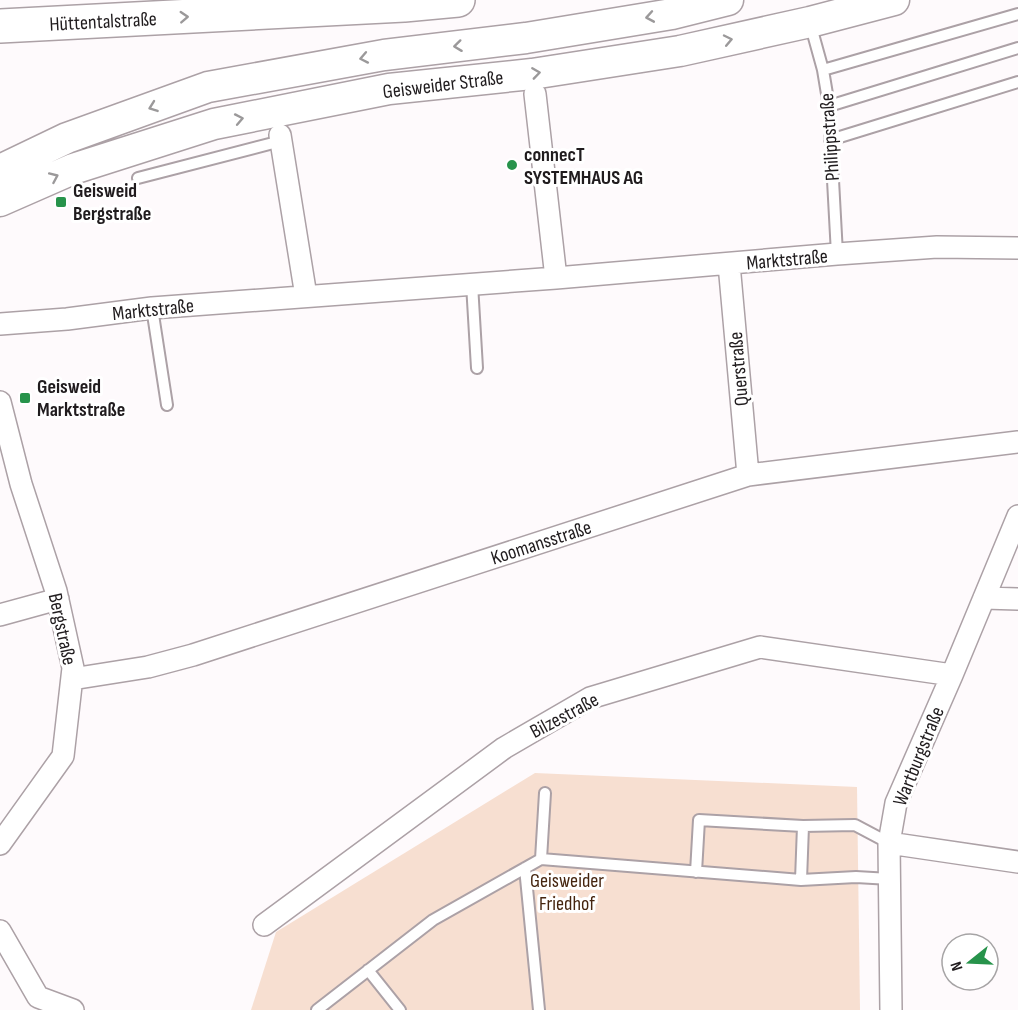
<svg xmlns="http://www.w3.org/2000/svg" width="1018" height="1010" viewBox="0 0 1018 1010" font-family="'Sofia Sans Condensed',sans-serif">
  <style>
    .green { fill: #f7dfd1 }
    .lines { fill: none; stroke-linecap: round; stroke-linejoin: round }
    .lane-casing { stroke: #aca1a6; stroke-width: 14 }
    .street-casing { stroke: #aca1a6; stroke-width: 24 }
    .secondary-casing { stroke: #aca1a6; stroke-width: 33 }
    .highway-casing { stroke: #aca1a6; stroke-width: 36 }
    .lane { stroke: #fff; stroke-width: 10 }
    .street { stroke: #fff; stroke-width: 21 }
    .secondary { stroke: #fff; stroke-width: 30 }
    .highway { stroke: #fff; stroke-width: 33 }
    .oneway { stroke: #9b999a }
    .poi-dot { fill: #27934b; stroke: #fff; stroke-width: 2 }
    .labels { text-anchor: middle; stroke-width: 6; stroke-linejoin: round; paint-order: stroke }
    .street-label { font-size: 20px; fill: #201c1e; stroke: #fff }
    .poi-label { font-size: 20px; font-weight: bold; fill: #201c1e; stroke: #fff; text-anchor: start }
    .park-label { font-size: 20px; fill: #45250f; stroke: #fff }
  </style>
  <rect width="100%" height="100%" fill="#fefafc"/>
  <path class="green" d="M535 773 857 787 860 1010H251L276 932Z"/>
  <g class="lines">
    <g class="lane-casing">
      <path id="lane" d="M810 23 823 70 829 106 837 254
        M823 70 1018 14
        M829 106 1018 48
        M830 140 1018 82
        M138 178 281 141
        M472 284 477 368
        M152 308 167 405
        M541 859 545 793
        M525 868 539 1010
        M696 872 699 820 803 826 855 825 889 843
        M801 880 803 826
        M368 970 400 1010
        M317 1010 433 920 541 859 801 880 856 877 890 879"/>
    </g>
    <g class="street-casing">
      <path id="street" d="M535 94 556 278
        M280 135 306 296
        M729 264 748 475
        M0 324 67 319 152 308 556 278 837 254 937 247 1018 248
        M0 402 21 484 56 591 73 668 63 756 0 844
        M984 598 1018 599
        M0 615 58 599
        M72 679 148 667 193 655 748 475 1018 442
        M889 843 1018 862
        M264 925 504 748 590 698 760 647 952 675
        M0 931 38 997 73 1010
        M891 1010 889 843 896 803 952 675 1018 516"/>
    </g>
    <g class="secondary-casing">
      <path id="secondary" d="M0 170 67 138 208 87 384 55 526 38 672 14 728 0
        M0 201 73 169 214 124 389 89 532 74 680 51 810 22 894 0"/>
    </g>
    <g class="highway-casing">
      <path id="highway" d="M0 26 404 5 458 0"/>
    </g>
    <use href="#lane" class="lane"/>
    <use href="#street" class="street"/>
    <use href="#secondary" class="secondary"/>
    <use href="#highway" class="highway"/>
  </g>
  <defs><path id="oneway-chevron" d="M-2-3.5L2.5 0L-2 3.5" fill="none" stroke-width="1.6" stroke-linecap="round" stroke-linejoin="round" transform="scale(1.5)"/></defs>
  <g class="oneway">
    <use href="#oneway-chevron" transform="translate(184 17) rotate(-3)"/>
    <use href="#oneway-chevron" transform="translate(650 17) rotate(170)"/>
    <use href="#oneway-chevron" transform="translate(728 40) rotate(-12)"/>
    <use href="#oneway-chevron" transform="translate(458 46) rotate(173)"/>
    <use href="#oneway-chevron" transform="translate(364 58) rotate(169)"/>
    <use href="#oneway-chevron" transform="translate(536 73) rotate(-8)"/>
    <use href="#oneway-chevron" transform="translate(153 107) rotate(160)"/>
    <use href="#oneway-chevron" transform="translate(239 119) rotate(-11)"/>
    <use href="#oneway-chevron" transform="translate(54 177) rotate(-24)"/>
  </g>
  <g class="poi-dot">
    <circle cx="512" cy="165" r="6"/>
    <rect x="55" y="196" width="12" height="12" rx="3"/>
    <rect x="19" y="392" width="12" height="12" rx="3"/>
  </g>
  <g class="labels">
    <g class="street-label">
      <text transform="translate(103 21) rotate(-3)" y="7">Hüttentalstraße</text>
      <text transform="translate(443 84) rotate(-7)" y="7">Geisweider Straße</text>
      <text transform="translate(829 137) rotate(-94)" y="7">Philippstraße</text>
      <text transform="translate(787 259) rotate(-5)" y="7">Marktstraße</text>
      <text transform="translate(153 309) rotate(-6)" y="7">Marktstraße</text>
      <text transform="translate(738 369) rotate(-95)" y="7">Querstraße</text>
      <text transform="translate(541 542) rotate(-18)" y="7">Koomansstraße</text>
      <text transform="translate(63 629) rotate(78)" y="7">Bergstraße</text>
      <text transform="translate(564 715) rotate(-28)" y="7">Bilzestraße</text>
      <text transform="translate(918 756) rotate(-68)" y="7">Wartburgstraße</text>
    </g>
    <g class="poi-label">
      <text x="524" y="161">connecT<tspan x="524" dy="23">SYSTEMHAUS AG</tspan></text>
      <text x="73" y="197">Geisweid<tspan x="73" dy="23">Bergstraße</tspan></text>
      <text x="37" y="393">Geisweid<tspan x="37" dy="23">Marktstraße</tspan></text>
    </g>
    <g class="park-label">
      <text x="567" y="887">Geisweider<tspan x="567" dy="23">Friedhof</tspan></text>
    </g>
  </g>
  <g transform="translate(970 962) rotate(252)"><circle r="28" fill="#ffffff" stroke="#a6a4a5" stroke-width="1.5"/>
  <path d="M0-4.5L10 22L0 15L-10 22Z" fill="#27934b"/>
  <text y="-9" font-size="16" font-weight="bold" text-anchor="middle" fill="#201c1e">N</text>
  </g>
</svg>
